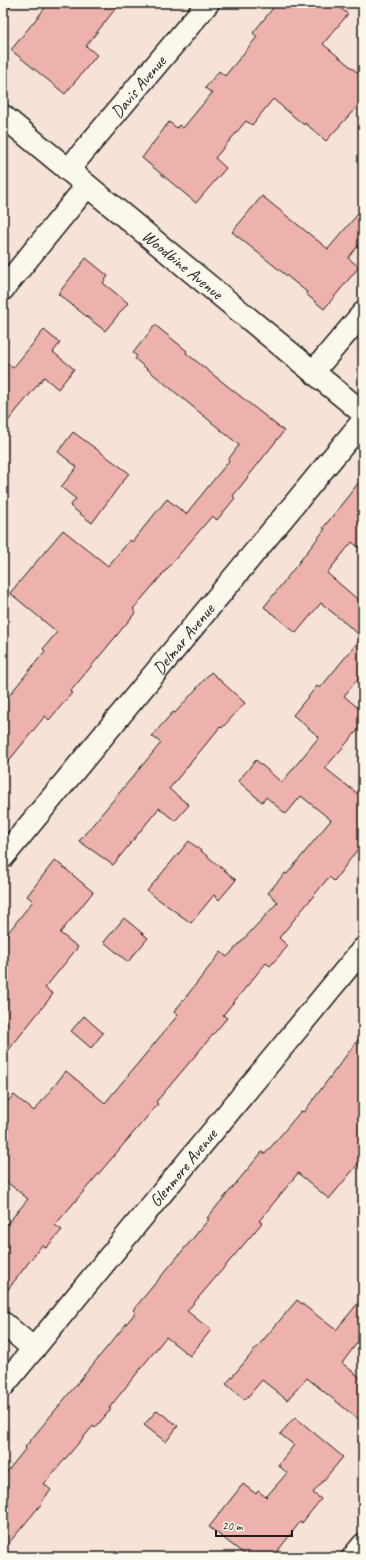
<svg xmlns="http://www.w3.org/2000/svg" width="366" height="1560" viewBox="0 0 366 1560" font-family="Caveat,sans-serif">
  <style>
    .building { fill: #edb2ab; stroke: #1c1c1c }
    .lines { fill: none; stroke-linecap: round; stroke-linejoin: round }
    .lane-casing { stroke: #1c1c1c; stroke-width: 15 }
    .street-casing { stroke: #1c1c1c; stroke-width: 25 }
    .lane { stroke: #fbf7ec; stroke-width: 12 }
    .street { stroke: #fbf7ec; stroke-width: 22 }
    .labels { text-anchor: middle; stroke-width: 3; stroke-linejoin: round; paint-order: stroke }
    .street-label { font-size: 17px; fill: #1c1c1c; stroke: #fbf7ec }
  </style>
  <rect width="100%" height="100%" fill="#f7e2d8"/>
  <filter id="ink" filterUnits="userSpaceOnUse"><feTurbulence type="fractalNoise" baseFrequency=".025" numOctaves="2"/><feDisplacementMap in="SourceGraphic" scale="8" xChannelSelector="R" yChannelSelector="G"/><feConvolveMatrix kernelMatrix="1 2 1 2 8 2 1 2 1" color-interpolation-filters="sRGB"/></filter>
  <g filter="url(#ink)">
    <path class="building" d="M49 3H120L86 46 97 55 65 94 11 50Z
      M277 3H334L348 14 323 44 363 77V100L326 141 305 123 304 125 273 99 252 125 246 121 215 158 226 168 196 203 142 158 169 122 177 128 179 125 183 128 212 93 205 88 219 71 225 76 257 37 253 33Z
      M262 196 328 249 363 208V240L348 258 359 267 324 309 306 294 307 292 232 232Z
      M86 258 108 276 103 283 128 303 105 331 58 294Z
      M155 325 187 351 186 353 284 431 233 496 235 498 217 520 212 516 133 609 136 612 70 692 72 693 49 720 45 716 3 768V703L45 651 43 649 57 632 10 593 63 530 108 566 130 540 132 542 167 499 186 514 229 461 228 460 239 445 135 359 137 356 133 353Z
      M44 330 60 343 53 352 74 369 58 389 44 377 3 427V360L13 368Z
      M73 432 129 473 92 523 70 506 76 499 61 487 77 467 58 452Z
      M363 477V551L352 542 327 573 363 604V673L344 696 363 712V724L325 768 363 798V842L334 881 329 877 279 938 288 946 270 966 266 963 223 1015 227 1018 156 1102 158 1104 55 1225 62 1230 46 1248 42 1245 3 1296V1229L28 1199 3 1179V1106L14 1095 34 1111 66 1071 105 1103 178 1015 174 1012 221 952 227 957 278 902 268 893 285 873 287 874 331 820 301 796 286 814 266 797 262 802 238 781 256 760 281 782 283 781 319 737 293 715 317 686 320 688 362 637 321 603 296 633 264 607 325 529 323 528Z
      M211 672 245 703 222 728 220 727 169 789 189 805 175 821 159 808 113 865 79 841 161 743 152 736 173 712 175 713Z
      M189 841 236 880 219 900 214 895 191 923 147 891Z
      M55 860 93 892 60 933 78 947 45 988 53 994 3 1057V939L33 901 27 896Z
      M124 918 148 938 128 962 104 942Z
      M84 1016 103 1033 91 1048 71 1031Z
      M363 1033V1158L329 1199 298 1173 259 1221 262 1223 187 1311 211 1330 190 1356 166 1337 109 1408 111 1409 95 1428 93 1426 44 1484 51 1490 42 1501 43 1502 3 1550V1477L26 1448 25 1447 136 1312 133 1310 209 1219 207 1218 262 1152 265 1154 301 1111 304 1112Z
      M363 1297V1335L342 1363 363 1380V1423L307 1378 287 1400 262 1380 245 1400 226 1384 297 1300 336 1330Z
      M157 1410 178 1426 166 1442 144 1425Z
      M295 1417 343 1457 313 1493 321 1499 302 1523 300 1522 273 1557H248L209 1527 243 1484 256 1494 258 1491 266 1497 287 1473 278 1465 294 1445 280 1434Z"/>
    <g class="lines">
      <g class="lane-casing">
        <path id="lane" d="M3 4 4 3"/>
      </g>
      <g class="street-casing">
        <g id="street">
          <path id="s1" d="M3 116 363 413"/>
          <path id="s2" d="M68 170 208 3"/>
          <path d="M3 289 87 186"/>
          <path d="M314 371 363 313"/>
          <path id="s3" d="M3 857 363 421"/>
          <path d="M3 1323 34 1349"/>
          <path id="s4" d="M3 1386 363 949"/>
          <path d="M353 1557 363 1545"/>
        </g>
      </g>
      <use href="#lane" class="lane"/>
      <use href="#street" class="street"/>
    </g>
  </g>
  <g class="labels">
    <g class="street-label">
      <text dy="6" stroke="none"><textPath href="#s2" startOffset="109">Davis Avenue</textPath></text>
      <text dy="6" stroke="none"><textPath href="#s1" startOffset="233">Woodbine Avenue</textPath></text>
      <text dy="6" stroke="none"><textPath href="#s3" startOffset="283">Delmar Avenue</textPath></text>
      <text dy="6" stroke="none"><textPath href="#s4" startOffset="283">Glenmore Avenue</textPath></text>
    </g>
  </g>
  <rect width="366" height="1560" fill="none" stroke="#fbf7ec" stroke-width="16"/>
  <rect x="8" y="8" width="350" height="1544" fill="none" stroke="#1c1c1c" stroke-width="1.5" filter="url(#ink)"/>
  <path d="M216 1530v6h76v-6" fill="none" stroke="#1c1c1c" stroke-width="2"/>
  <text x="222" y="1530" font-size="12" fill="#1c1c1c" stroke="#fbf7ec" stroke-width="3" paint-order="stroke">20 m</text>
</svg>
